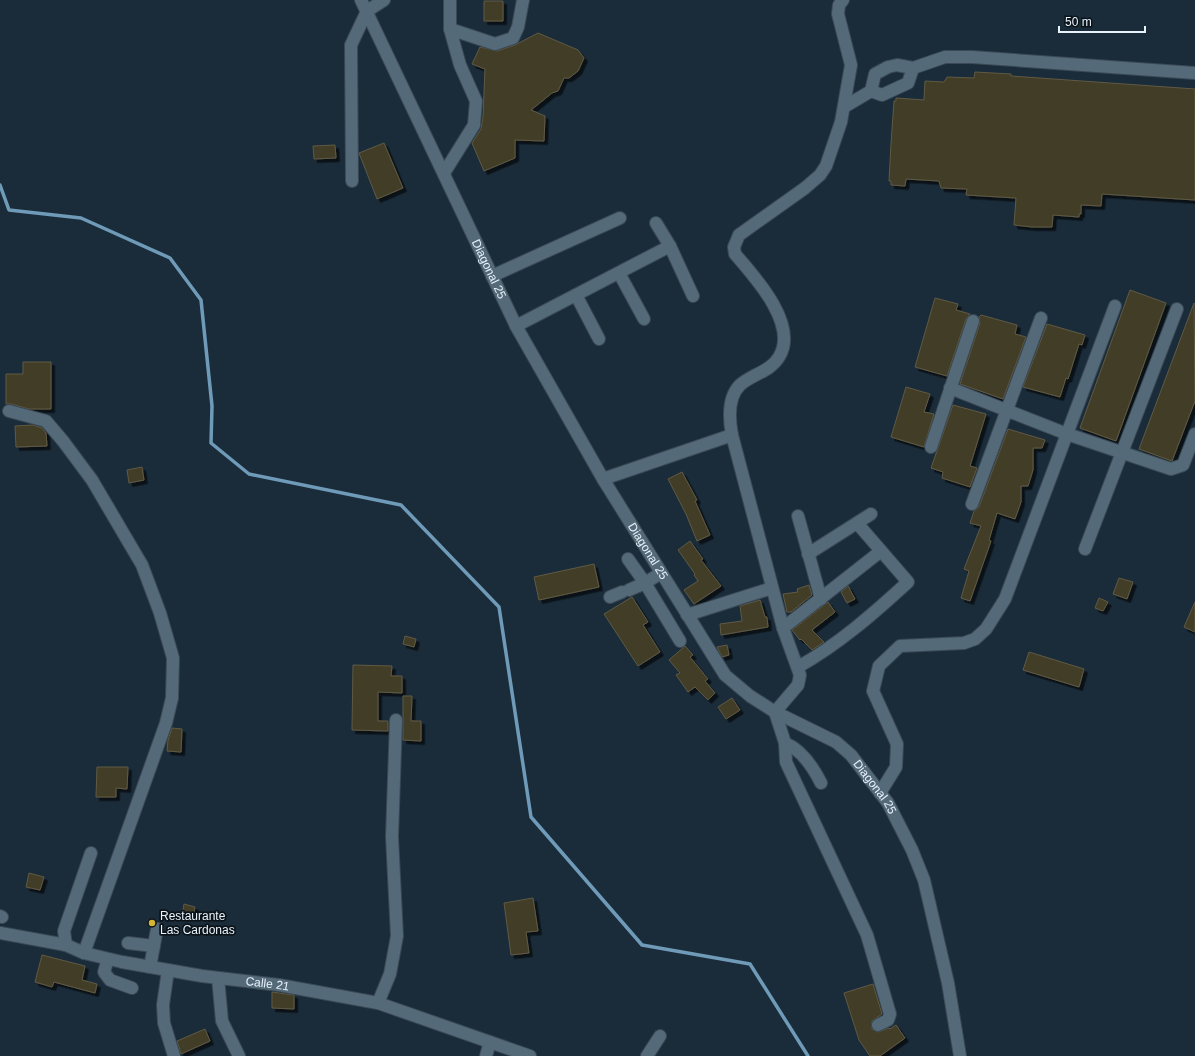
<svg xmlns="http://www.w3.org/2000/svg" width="1195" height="1056" viewBox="0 0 1195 1056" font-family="Helvetica,sans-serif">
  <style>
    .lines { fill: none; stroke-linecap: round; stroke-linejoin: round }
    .stream { stroke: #6f9bb9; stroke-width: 3.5 }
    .building { fill: #423c27; stroke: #605a44; filter: url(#shadow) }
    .minor-casing { stroke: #3a4955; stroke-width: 14 }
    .minor { stroke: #556a79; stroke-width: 12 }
    .poi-dot { fill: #d5b535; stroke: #0c141a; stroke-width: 1.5 }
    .labels { text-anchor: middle; stroke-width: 3.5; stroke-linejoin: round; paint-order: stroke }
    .street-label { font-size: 12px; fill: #e7f2fb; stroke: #0c141a }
    .poi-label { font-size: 12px; fill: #e7f2fb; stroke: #0c141a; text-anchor: start }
  </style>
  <defs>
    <filter id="shadow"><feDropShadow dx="3.5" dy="3.5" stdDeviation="0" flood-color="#0009"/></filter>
  </defs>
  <rect width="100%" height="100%" fill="#1a2c3a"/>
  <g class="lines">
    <path class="stream" d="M0 185 9 210 81 218 170 258 201 300 212 406 211 443 249 474 401 505 499 607 531 817 642 945 750 964 808 1056"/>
  </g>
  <path class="building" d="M484 1H503V21H484Z
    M538 33 578 50 584 58 578 71 569 78H564L558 91 552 93 531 110 545 116 544 141 515 140V158L484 171 472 143 481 129 483 117 485 69 472 64 480 47 497 51 515 45Z
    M975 72 1011 74V76L1195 89V200L1102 194 1101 206 1081 205V214H1079V217L1053 215 1052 227H1032L1014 225 1016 198 966 195 967 189 941 188 939 181 906 179 905 186 891 185V181H889L891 144 894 101H896V98L924 100 925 81 944 82 947 77 974 78Z
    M384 143 403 188 377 199 359 153Z
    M335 145 336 158 314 159 313 146Z
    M1130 290 1166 303 1116 441 1080 428Z
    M935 298 958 304 956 310 970 314 966 319 947 376 915 367Z
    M1194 303 1195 401 1172 461 1139 449Z
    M981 315 1017 325 1015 334 1026 337 1003 399 960 384 980 323 979 317Z
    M1047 324 1085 335 1082 345 1079 344 1068 379 1066 378 1060 397 1023 387Z
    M23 362H51V409H29L11 404H6V374H23Z
    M906 387 930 394 924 412 934 414 924 447 891 437Z
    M953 405 986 414 970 466 977 468 970 487 942 478 943 472 931 468Z
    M33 425 42 428 46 433 47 446 16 447 15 426Z
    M1008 429 1045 440 1042 448H1033V470L1028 486H1021V502L1015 519 997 513 989 540 991 541 970 601 961 598 969 571 964 569 981 526 970 523 974 511 979 507Z
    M142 467 144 480 129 483 127 470Z
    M682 472 697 500 695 501 710 535 697 541 686 514 668 479Z
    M690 541 703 559 701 560 721 586 694 604 684 590 698 581 694 575 695 574 678 550Z
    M594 564 599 587 539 600 534 577Z
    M1119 578 1133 582 1127 599 1113 594Z
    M809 585 812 595 791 612H787L783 594 798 592 797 589Z
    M848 586 855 599 847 603 841 592Z
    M632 597 648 622 643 625 660 652 638 666 604 614Z
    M1099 598 1108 602 1103 611 1095 608Z
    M760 600 765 617H767L768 627 721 635 720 624 742 621 740 606Z
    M828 602 835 612 812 630 824 642 812 650 801 639 800 640 792 630Z
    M1195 602V632L1184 627Z
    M405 636 416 639 414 647 403 644Z
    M727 645 729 655 722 657 717 647Z
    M685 646 693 655 690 657 708 679 705 681 715 693 708 700 695 687 688 692 676 675 680 673 669 660Z
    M1029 652 1084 669 1079 687 1023 670Z
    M353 665 392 666 391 676H402V693L378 692V721H388V731L352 730Z
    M403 696H412L411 721H421V741L403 740Z
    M732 698 740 710 726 719 718 707Z
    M172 728 182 729 181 752 167 751 168 740Z
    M97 767H128L127 789 116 788V797H96Z
    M29 873 44 877 40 890 26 887Z
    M533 898 538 931 526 932 529 953 511 955 504 903Z
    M184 904 195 907 193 917 182 915Z
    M42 955 85 966 82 980 97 984 95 993 54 982 52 987 35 982Z
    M873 984 882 1014 872 1021V1029L878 1032 889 1028 890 1029 896 1025 905 1038 880 1056H870L859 1040 844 993Z
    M272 992 294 995V1009L272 1008Z
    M205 1029 210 1041 181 1054 177 1041Z"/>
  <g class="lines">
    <g class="minor-casing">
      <g id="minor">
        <path id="s1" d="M361 0 516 326 603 479 725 675 750 696 775 712 836 742 851 755 888 803 912 850 924 880 948 983 960 1056"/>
        <path d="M450 29 495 44 513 38 518 27 523 0"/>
        <path d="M871 91 882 95 908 83 913 68"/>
        <path d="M844 107 871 91 875 74 888 67 897 65 913 68 945 57H972L1195 73"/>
        <path d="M444 173 474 125 476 101 460 65 450 29V0"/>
        <path d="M352 181 351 45 367 11 384 0"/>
        <path d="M656 223 670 246"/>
        <path d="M619 273 644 319"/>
        <path d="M492 276 620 218"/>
        <path d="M576 295 599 339"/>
        <path d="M516 326 670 246 693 296"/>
        <path d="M950 388 1067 434 1171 469 1183 465 1195 434"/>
        <path d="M9 411 46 421 63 441 92 480 142 565 160 613 173 658 172 698 166 723 84 953"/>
        <path d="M931 447 973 321"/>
        <path d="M603 479 732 435"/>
        <path d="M972 504 1041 318"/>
        <path d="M798 516 821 599"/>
        <path d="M1085 549 1177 309"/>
        <path d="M808 554 871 514"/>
        <path d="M628 559 645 583 661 573"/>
        <path d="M629 590 645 583 680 641"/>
        <path d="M610 597 622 592"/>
        <path d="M687 615 772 588"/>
        <path d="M783 628 881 551"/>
        <path d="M798 667C839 644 873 614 908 582L857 523"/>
        <path d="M775 712 798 685 800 675 783 628 732 435C729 419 728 397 740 385 752 374 770 372 779 357 799 325 755 277 735 254L734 247 739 235 805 188 820 175 826 166 841 122 851 65 838 14 839 5 843 0"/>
        <path d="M775 712 785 743 786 762 867 935 890 1014 888 1020 878 1025"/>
        <path d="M785 743C802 750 813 767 821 783"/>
        <path d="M880 793 896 767 897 744 873 691 879 666 900 646 964 643 975 639 986 629 1005 599 1115 306"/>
        <path d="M0 916 2 917"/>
        <path id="s2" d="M0 933 66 945 84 953 122 962 202 976 279 985 378 1003 530 1056"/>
        <path d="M128 943 154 946"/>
        <path d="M66 945 64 931 91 853"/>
        <path d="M108 959 104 972 110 980 132 988"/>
        <path d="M150 967 157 929"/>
        <path d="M168 970 163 1005 164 1023 174 1056"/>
        <path d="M218 978 222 1021 239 1056"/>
        <path d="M378 1003 390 974 397 936 392 837 396 720"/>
        <path d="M486 1056 490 1042"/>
        <path d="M647 1056 660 1036"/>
      </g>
    </g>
    <use href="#minor" class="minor"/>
  </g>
  <circle class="poi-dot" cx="152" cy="923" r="4"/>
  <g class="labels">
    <g class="street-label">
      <text dy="4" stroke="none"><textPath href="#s1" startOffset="298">Diagonal 25</textPath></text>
      <text dy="4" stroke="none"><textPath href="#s1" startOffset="622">Diagonal 25</textPath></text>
      <text dy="4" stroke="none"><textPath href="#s1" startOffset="958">Diagonal 25</textPath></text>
      <text dy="4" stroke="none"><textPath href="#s2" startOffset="273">Calle 21</textPath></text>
    </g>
    <g class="poi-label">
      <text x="160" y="920">Restaurante<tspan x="160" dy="14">Las Cardonas</tspan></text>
    </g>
  </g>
  <path d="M1059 26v6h86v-6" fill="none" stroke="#e7f2fb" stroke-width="2"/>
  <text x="1065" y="26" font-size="12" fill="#e7f2fb" stroke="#0c141a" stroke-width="3" paint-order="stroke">50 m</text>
</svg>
